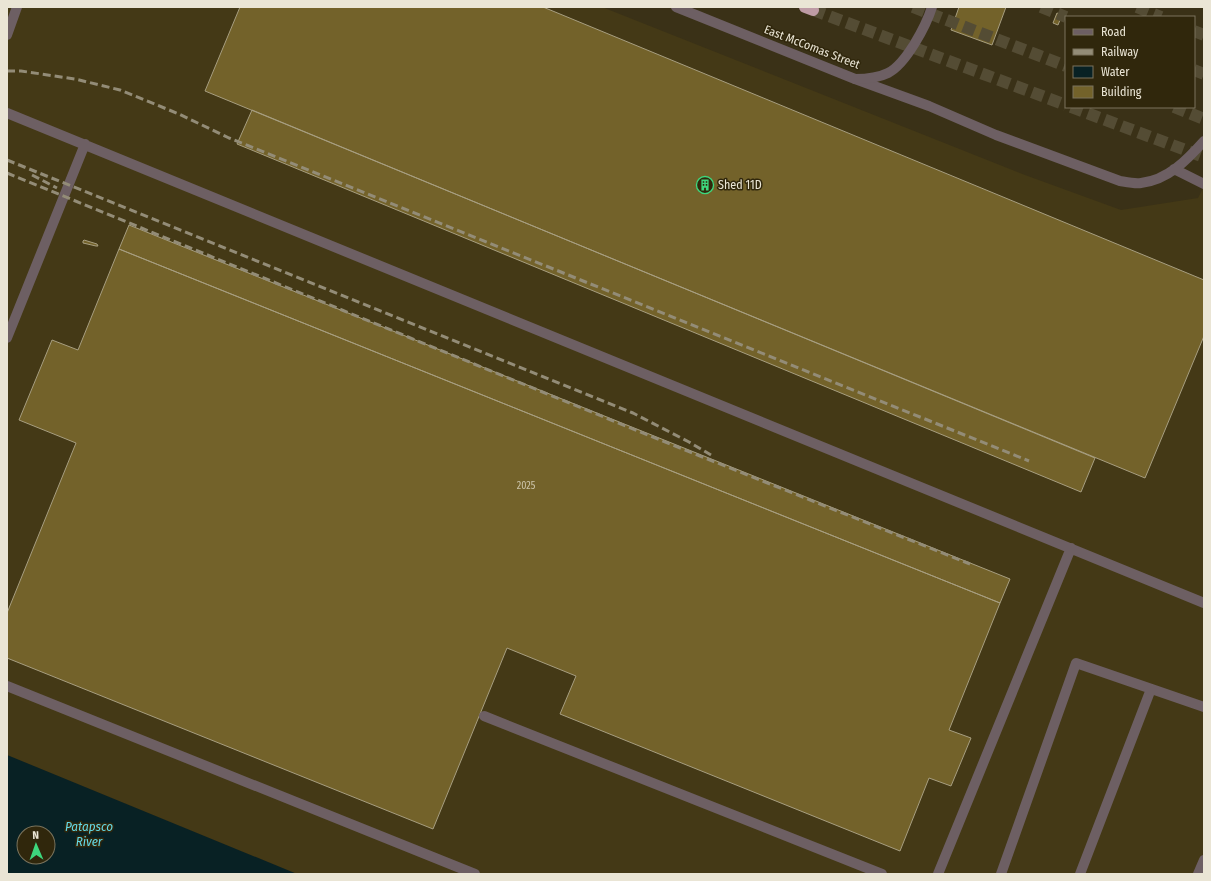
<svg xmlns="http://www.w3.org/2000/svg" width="1211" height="881" viewBox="0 0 1211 881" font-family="'Fira Sans Condensed',sans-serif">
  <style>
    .built { fill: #443916 }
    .water { fill: #082124; fill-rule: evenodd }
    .building { fill: #73622a; stroke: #a79e80 }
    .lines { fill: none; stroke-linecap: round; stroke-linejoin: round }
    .motorway-tunnel { stroke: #544c34; stroke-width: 12; stroke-dasharray: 12 6; stroke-linecap: butt }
    .service { stroke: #6d5f63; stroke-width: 10 }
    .tertiary { stroke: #6d5f63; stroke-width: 10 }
    .motorway { stroke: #be9ba5; stroke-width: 12 }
    .rail { stroke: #938c77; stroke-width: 3; stroke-dasharray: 8 4; stroke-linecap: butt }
    .labels { text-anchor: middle; stroke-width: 3; stroke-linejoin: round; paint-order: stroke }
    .number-label { font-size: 10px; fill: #ccc4aa }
    .street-label { font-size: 12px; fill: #eae5d5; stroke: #30270c }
    .poi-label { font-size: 12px; fill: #eae5d5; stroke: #30270c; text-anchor: start }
    .water-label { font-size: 13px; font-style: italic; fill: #63d9e7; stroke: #30270c }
  </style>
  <rect width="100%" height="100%" fill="#3a3117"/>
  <path class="built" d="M7 7H602L1025 175 1121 210 1198 198 1204 186V874H297L7 755Z"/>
  <path class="water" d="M7 755 297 874H7ZM24 833H48V857H24Z"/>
  <path class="building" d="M240 7H543L1204 280V336L1145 478 205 91Z
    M959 7H1006L992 45 951 30Z
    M1057 13 1062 15 1058 25 1053 23Z
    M252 110 1095 458 1081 492 237 144Z
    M129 225 1010 579 1000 603 119 249Z
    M84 240 97 244 98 246H96L83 243V241Z
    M119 249 1000 603 949 730 971 738 951 786 929 778 900 851 560 714 576 676 507 648 433 829 7 658V613L76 443 19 420 52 340 78 350Z"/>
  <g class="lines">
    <path class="motorway-tunnel" d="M913 7 1066 66
      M1041 7 1066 17
      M1137 7 1161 17
      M813 10 1066 105
      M1194 31 1204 35
      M1194 70 1204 74
      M1071 107 1204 157
      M1174 107 1204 119"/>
    <path class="service" d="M7 35 17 7
      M855 79 929 106 996 135 1120 181C1126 182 1135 184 1141 183 1168 180 1187 160 1204 141
      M7 113 1204 603
      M1174 169 1204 184
      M7 338 85 144
      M7 686 475 874
      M484 716 882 874
      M938 874 1071 548
      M1001 874 1076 663 1204 707
      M1080 874 1151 689
      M1198 874 1204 860"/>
    <path class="tertiary" d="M676 7 855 79C866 79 878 78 888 73 906 64 926 26 932 7"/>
    <path class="motorway" d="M805 7 813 10"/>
    <path class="rail" d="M7 71H21L75 79 120 90 179 114 229 138 1029 461
      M7 160 633 413 689 442 711 455
      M7 173 660 440 970 564
      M32 175 57 188"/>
  </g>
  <defs>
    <g id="building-ring" transform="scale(0.9)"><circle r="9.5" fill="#30270c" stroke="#3dd77d" stroke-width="1.5"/><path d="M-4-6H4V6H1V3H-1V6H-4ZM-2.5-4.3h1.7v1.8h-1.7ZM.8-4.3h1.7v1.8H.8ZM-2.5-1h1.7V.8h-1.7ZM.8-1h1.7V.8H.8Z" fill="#3dd77d"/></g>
  </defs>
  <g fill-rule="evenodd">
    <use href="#building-ring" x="705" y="185"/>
  </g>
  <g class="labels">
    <g class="number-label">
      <text x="526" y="489">2025</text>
    </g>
    <g class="street-label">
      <text transform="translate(812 47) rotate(21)" y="4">East McComas Street</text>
    </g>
    <g class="poi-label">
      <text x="718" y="189">Shed 11D</text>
    </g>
    <g class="water-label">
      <text x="89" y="831">Patapsco<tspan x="89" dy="15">River</tspan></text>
    </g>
  </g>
  <rect width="1211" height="881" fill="none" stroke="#eae5d5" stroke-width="16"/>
  <rect x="1065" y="16" width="130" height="92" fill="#30270c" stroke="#7a735c"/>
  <rect x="1073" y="29" width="20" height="6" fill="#6d5f63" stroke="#7a735c"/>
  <text x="1101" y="36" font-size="12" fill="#eae5d5">Road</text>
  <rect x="1073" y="49" width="20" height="6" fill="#938c77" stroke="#7a735c"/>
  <text x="1101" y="56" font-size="12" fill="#eae5d5">Railway</text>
  <rect x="1073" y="66" width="20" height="12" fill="#082124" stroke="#7a735c"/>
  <text x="1101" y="76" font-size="12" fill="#eae5d5">Water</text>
  <rect x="1073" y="86" width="20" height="12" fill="#73622a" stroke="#7a735c"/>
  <text x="1101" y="96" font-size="12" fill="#eae5d5">Building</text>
  <g transform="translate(36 845) rotate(358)"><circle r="19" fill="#30270c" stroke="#7a735c"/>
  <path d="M0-3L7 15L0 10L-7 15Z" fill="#3dd77d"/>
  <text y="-6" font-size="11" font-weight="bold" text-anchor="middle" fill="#eae5d5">N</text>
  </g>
</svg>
